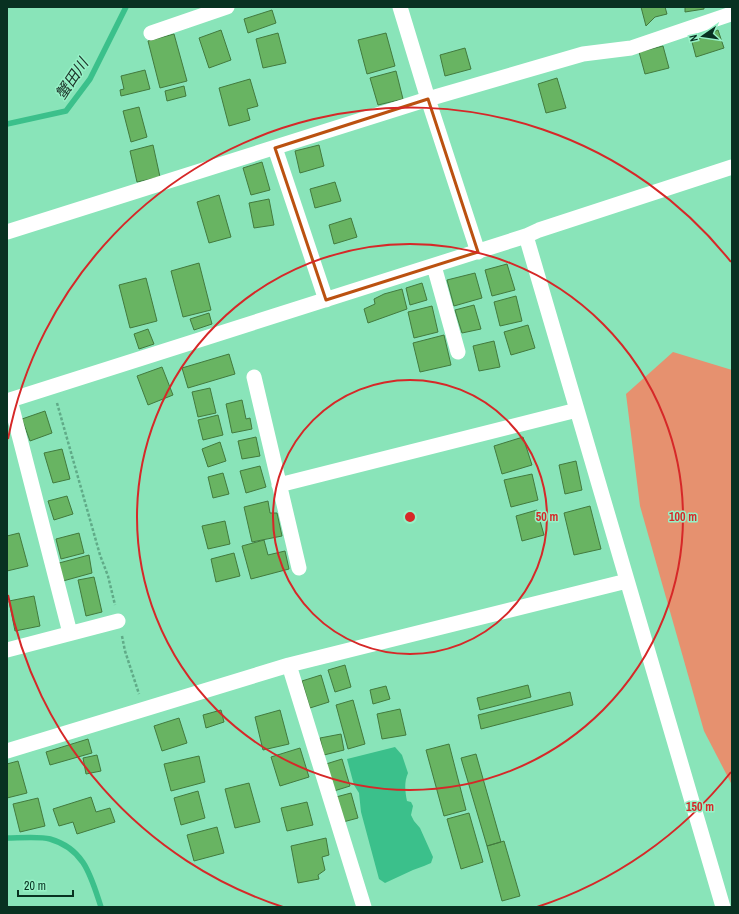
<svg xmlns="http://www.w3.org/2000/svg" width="739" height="914" viewBox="0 0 739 914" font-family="'Archivo Narrow','Noto Sans JP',sans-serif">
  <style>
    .green { fill: #e6916f }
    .water { fill: #3bc08b }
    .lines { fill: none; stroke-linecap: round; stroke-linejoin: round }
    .stream { stroke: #3bc08b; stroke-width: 5.5 }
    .building { fill: #68b462; stroke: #427a3e }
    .path { stroke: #60ab88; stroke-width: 2.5; stroke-dasharray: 3 2; stroke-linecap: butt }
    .minor { stroke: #fff; stroke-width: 15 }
    .marked { fill: none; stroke: #bb5110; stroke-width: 3; stroke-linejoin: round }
    .ring { fill: none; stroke: #d62828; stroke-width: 2 }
    .labels { text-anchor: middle; stroke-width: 3; stroke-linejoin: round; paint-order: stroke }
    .water-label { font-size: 15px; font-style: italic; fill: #1b3127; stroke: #96f1c6 }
    .centre { fill: #d62828; stroke: #96f1c6; stroke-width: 2 }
    .ring-label { font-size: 12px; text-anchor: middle; font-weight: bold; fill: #d62828; stroke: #96f1c6; stroke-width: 3; stroke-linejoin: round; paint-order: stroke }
  </style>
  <rect width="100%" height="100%" fill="#89e4b9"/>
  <path class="green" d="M673 352 732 370V785L704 731 640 506 626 394Z"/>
  <path class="water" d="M395 747 402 755 408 773C404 782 405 791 407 801L411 802 413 806 411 815 414 821 420 828 433 857 431 863 424 866 413 870 385 883 379 879 361 812 359 793 354 785 347 759Z"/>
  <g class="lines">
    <path class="stream" d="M7 124 66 111 90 79 126 7
      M7 838C18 838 40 836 50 839 85 849 91 877 101 907"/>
  </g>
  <path class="building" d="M641 7H665L667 14 655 17 646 26Z
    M685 7H704V9L685 12Z
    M272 10 276 23 248 33 244 19Z
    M221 30 231 60 209 68 199 38Z
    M718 30 724 48 696 57 692 42Z
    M278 33 286 63 263 68 256 39Z
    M386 33 395 66 367 74 358 40Z
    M174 34 187 81 160 88 148 41Z
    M663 46 669 68 645 74 639 52Z
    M465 48 471 69 445 76 440 55Z
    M145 70 150 89 121 96 120 90 124 89 121 76Z
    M396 71 403 99 378 105 370 78Z
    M557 78 566 108 546 113 538 84Z
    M250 79 258 106 247 109 250 120 229 126 219 88Z
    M184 86 186 96 167 101 165 91Z
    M139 107 147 137 131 142 123 111Z
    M153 145 160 177 137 182 130 151Z
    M319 145 324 166 300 173 295 151Z
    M262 162 270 190 251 195 243 168Z
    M335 182 341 201 315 208 310 189Z
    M219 195 231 237 209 243 197 202Z
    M269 199 274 225 254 228 249 203Z
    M351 218 357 237 334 244 329 225Z
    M199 263 211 310 183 317 171 271Z
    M507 264 515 290 492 296 485 270Z
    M475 273 482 298 454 306 447 280Z
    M146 278 157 321 130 328 119 285Z
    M422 283 427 300 410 305 406 288Z
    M402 289 407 309 368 323 364 309 375 304 374 299 384 294Z
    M516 296 522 321 500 326 494 302Z
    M474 305 481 329 462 333 455 310Z
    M432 306 438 332 414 338 408 312Z
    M209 313 212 324 194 330 190 319Z
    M528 325 535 348 511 355 504 332Z
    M148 329 154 344 139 349 134 334Z
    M444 335 451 365 420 372 413 343Z
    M494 341 500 367 479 371 473 346Z
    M229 354 235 374 188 388 182 368Z
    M162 367 173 395 148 405 137 376Z
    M210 388 216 413 198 417 192 392Z
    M242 400 246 419 250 418 252 429 232 433 226 404Z
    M45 411 52 433 30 441 22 419Z
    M218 415 223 435 203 440 198 420Z
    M256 437 260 456 242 459 238 441Z
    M523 437 532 465 502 474 494 446Z
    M220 442 226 461 208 467 202 449Z
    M62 449 70 479 53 483 44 453Z
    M576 461 582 490 565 494 559 465Z
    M260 466 266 487 246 493 240 471Z
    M223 473 229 494 213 498 208 477Z
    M532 474 538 500 511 507 504 480Z
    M67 496 73 514 54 520 48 501Z
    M268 501 270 513H277L282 536 252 542 244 507Z
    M590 506 601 549 574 555 564 513Z
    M537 510 544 535 522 541 516 516Z
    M225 521 230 544 208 549 202 526Z
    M19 533 28 566 7 571V536Z
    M79 533 84 553 61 559 56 539Z
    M264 540 268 555 285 551 289 569 251 579 242 546Z
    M234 553 240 576 216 582 211 559Z
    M89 555 92 573 63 581 59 563Z
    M94 577 102 612 86 616 78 580Z
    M34 596 40 626 15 631 9 601Z
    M345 665 351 687 335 692 328 670Z
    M321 675 329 702 310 708 302 681Z
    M528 685 531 697 480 710 477 698Z
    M386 686 390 699 373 704 370 690Z
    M570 692 573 705 481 729 478 715Z
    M353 700 365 744 348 749 336 705Z
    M400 709 406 735 382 739 377 714Z
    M221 710 224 722 206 728 203 715Z
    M280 710 289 744 263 750 255 717Z
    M179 718 187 743 162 751 154 726Z
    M341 734 344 750 324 755 320 738Z
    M88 739 92 753 50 765 46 752Z
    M449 744 466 810 444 816 426 750Z
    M300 748 309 777 280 786 271 757Z
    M476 754 501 842 487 846 461 758Z
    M97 755 101 771 86 774 83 758Z
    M199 756 205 782 171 791 164 764Z
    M342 759 350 786 334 791 326 764Z
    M18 761 27 793 7 798V764Z
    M249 783 260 822 235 828 225 789Z
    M198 791 205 818 181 825 174 798Z
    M351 793 358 818 343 822 336 797Z
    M91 797 96 812 110 808 115 822 77 834 73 822 59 826 53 809Z
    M38 798 45 826 20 832 13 804Z
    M307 802 313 825 287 831 281 808Z
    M469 813 483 862 461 869 447 819Z
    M217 827 224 853 194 861 187 835Z
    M326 838 329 855 322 857 325 870 318 875 319 879 298 883 291 846Z
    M504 841 520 896 502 901 487 846Z"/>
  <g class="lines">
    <path class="path" d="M57 403 100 555 108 576 115 605
      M122 636 125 651 139 694"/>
    <path class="minor" d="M400 7 428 99 478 252
      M151 33 227 7
      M275 148 326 300
      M7 232 428 99 583 54 631 48 731 14
      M526 236 723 907
      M434 266 458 352
      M254 377 299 568
      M10 400 70 633
      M7 401 526 236 539 230 732 167
      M279 485 577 410
      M7 650 118 621
      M289 665 364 907
      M7 751 289 665 627 581"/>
  </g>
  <path class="marked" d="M428 99 478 252 326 300 275 148Z"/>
  <g class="ring">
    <circle cx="410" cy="517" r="137"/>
    <circle cx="410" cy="517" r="273"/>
    <path d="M731 772A410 410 0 0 1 537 907M283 907A410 410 0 0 1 8 595M8 439A410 410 0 0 1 731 262"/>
  </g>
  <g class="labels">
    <g class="water-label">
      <text transform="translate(72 79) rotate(-56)" y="5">蟹田川</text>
    </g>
  </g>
  <circle cx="410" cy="517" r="6" class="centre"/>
  <g class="ring-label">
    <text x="547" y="521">50 m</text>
    <text x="683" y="521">100 m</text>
    <text x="700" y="811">150 m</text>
  </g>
  <rect width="739" height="914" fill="none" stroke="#083121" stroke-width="16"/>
  <g transform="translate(703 36) rotate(257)" stroke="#96f1c6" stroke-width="3" paint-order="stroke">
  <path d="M0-3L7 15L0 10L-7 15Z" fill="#083121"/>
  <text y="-6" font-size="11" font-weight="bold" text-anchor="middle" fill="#083121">N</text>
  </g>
  <path d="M18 890v6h55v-6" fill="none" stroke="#083121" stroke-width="2"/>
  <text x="24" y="890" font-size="12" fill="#083121" stroke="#96f1c6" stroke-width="3" paint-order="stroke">20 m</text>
</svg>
